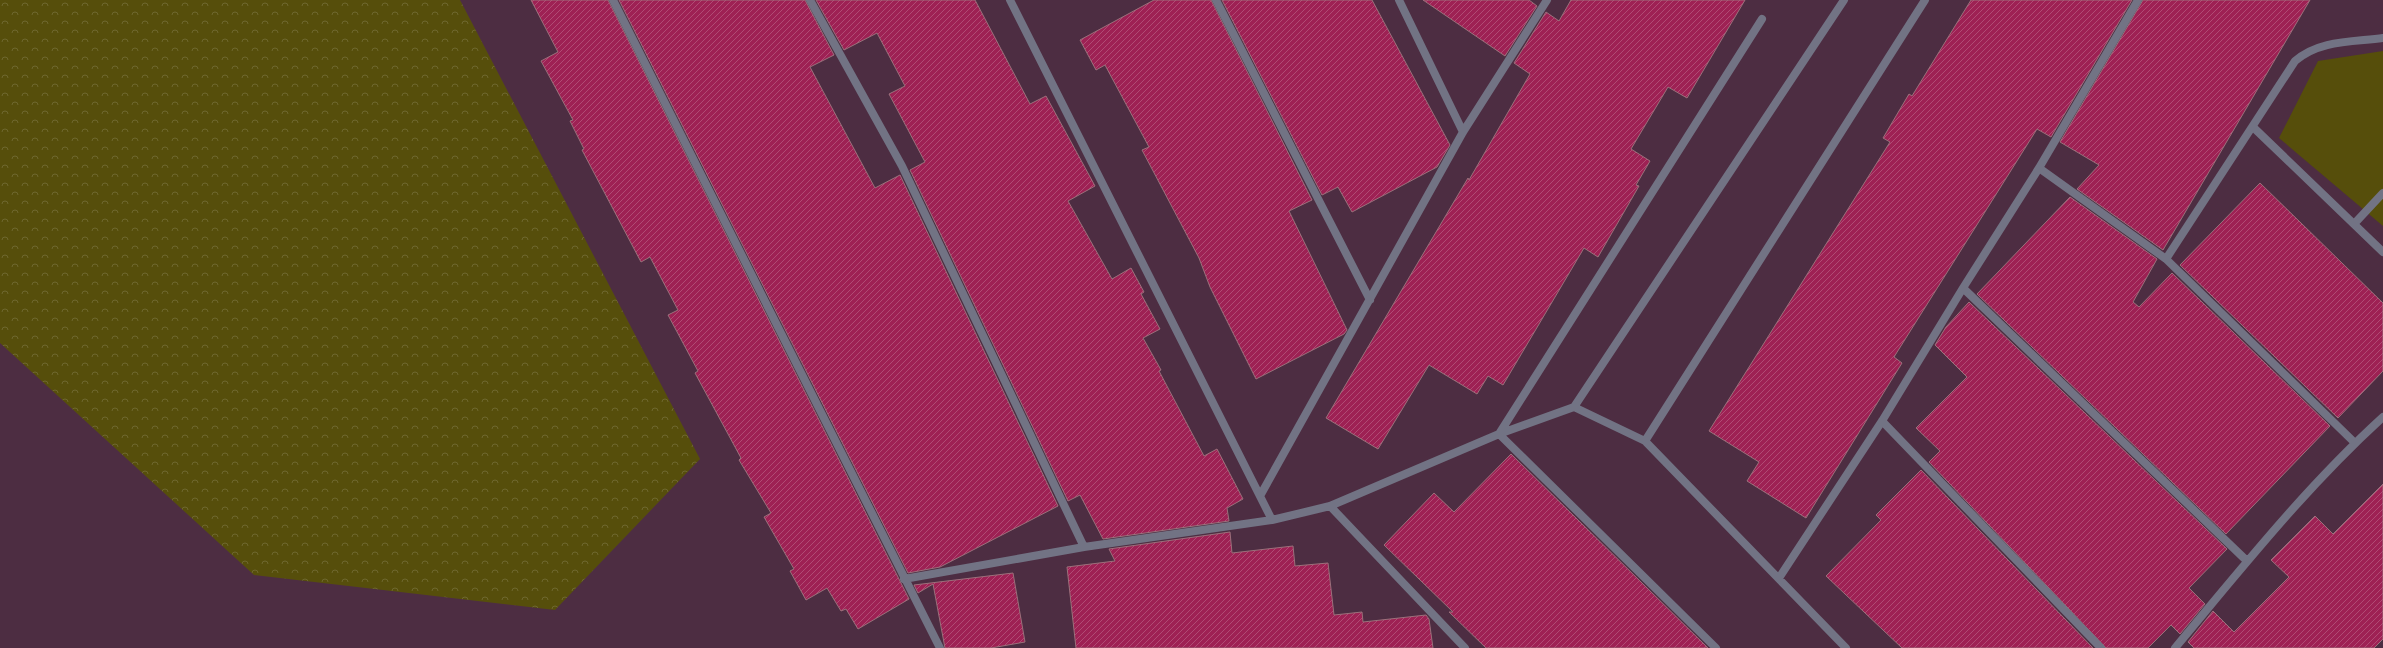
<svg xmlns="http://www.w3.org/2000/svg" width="2383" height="648" viewBox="0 0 2383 648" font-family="Commissioner,sans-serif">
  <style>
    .forest { fill: url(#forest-crowns) }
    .green { fill: #564e0b }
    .building { fill: url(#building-hatch); stroke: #9b707b }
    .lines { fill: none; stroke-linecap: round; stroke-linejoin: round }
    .minor { stroke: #727384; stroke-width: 8 }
  </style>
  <defs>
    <pattern id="forest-crowns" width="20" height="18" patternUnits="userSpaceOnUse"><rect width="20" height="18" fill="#564e0b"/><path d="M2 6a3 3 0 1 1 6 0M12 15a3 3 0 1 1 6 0" fill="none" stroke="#6e672e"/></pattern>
    <pattern id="building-hatch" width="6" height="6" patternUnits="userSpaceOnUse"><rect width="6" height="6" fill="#9e2154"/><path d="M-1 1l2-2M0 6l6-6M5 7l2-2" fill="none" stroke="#b04b74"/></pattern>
  </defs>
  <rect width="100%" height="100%" fill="#4d2d42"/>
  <path class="forest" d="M0 0H460L700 459 555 610 254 575 0 343Z"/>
  <path class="green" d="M2383 51V226L2279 138 2318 61Z"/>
  <path class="building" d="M531 0H608L909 599 858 629 846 609 841 611 827 588 806 600 790 571 794 569 764 517 771 513 739 460 741 458 695 373 698 371 668 315 678 310 650 257 641 262 582 150 584 149 570 121 573 120 541 61 558 52Z
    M619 0H805L834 55 810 67 875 188 900 175 1058 506 940 567 908 573Z
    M816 0H975L1030 104 1046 96 1095 186 1068 201 1112 279 1131 268 1144 292 1141 294 1160 329 1143 338 1161 370 1159 371 1204 456 1217 449 1243 499 1227 508 1229 521 1103 539 1080 495 1068 501 910 170 925 162 889 94 905 86 877 33 844 50Z
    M1154 0H1211L1312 200 1289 211 1347 330 1344 334 1256 379 1210 287 1199 258 1142 150 1149 147 1105 65 1096 70 1080 40Z
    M1222 0H1372L1450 145 1437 167 1352 212 1338 187 1322 195Z
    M1423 0H1529L1537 6 1505 56Z
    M1571 0H1745L1687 98 1668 87 1631 149 1650 161 1636 185 1639 186 1598 257 1584 248 1503 385 1488 376 1477 394 1429 365 1378 449 1326 418 1468 178 1469 180 1530 74 1514 63 1546 12 1559 21Z
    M1971 0H2132L2051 137 2037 129 1894 357 1902 363 1806 518 1747 481 1759 462 1709 431 1890 142 1883 138 1909 94 1912 96Z
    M2143 0H2310L2163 250 2077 189 2099 165 2060 142Z
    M2260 183 2383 303V371L2338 418 2180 265Z
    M2070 197 2157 259 2133 302 2139 307 2172 273 2330 426 2226 534 1977 294Z
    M1969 302 2227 549 2189 588 2205 604 2180 634 2171 625 2148 648H2106L1929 462 1940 451 1916 428 1967 377 1935 345 1946 327Z
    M1511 454 1708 648H1486L1449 612H1453L1384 545 1434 493 1454 512Z
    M1921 470 2093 648H1902L1826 576 1881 520 1876 515Z
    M2383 484V639L2374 648H2194L2188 642 2213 611 2234 632 2289 577 2271 560 2315 516 2333 534Z
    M1230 532 1232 553 1293 546 1295 566 1328 563 1334 615 1362 612 1363 622 1426 615 1429 619 1433 648H1076L1067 567 1115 561 1109 549Z
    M1013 573 1025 642 991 648H945L933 584 918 593 914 585Z"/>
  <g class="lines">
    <path class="minor" d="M613 0 940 648
      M810 0 902 166 1084 547
      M1216 0 1370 300
      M1399 0 1463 132
      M2253 127 2383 252
      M2039 168 2166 259 2355 443
      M2354 224 2383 193
      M2166 259 2295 61C2319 40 2352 42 2383 38
      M1963 288 2247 561
      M1574 407 1645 441 1846 648
      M1882 421 2101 648
      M1645 441 1925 0
      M1260 496 1463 132 1547 0
      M1330 506 1465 648
      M1272 520 1330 506 1499 434 1574 407 1844 0
      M1779 578 1882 421 1963 288 2039 168 2138 0
      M904 579 1084 547 1272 520 1010 0
      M1716 648 1499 434 1762 19
      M2175 648C2241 569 2306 487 2383 417"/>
  </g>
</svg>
